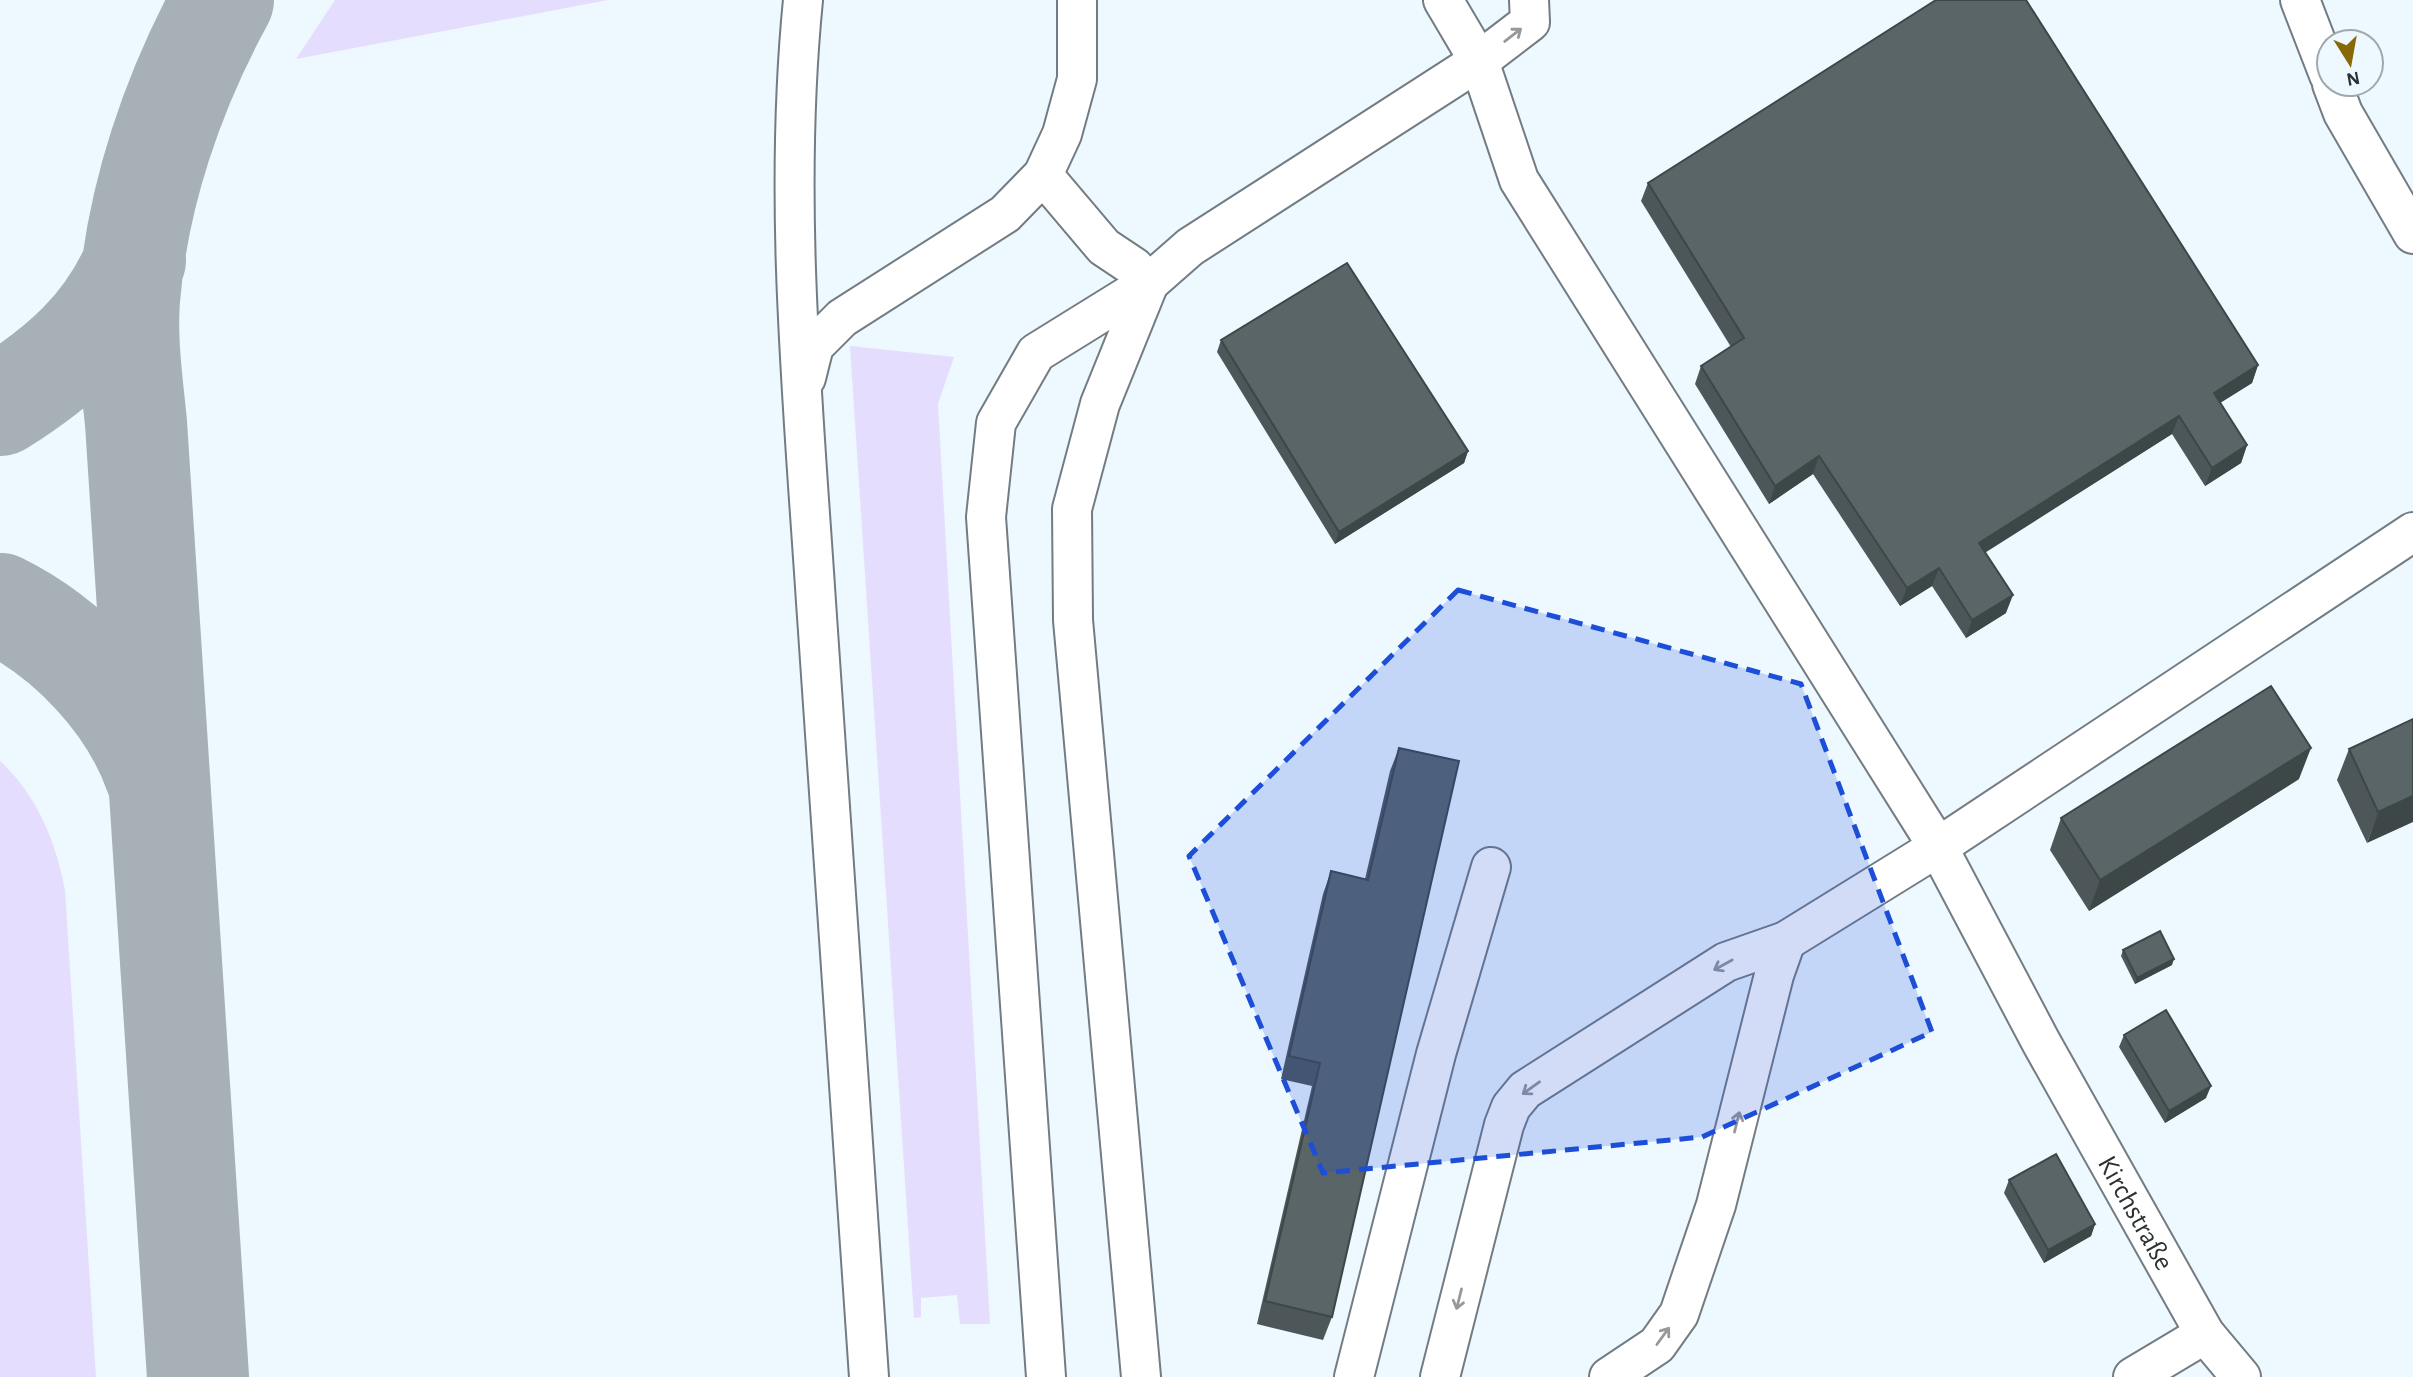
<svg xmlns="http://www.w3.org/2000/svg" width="2413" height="1377" viewBox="0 0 2413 1377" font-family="'Alegreya Sans',sans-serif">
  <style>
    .green { fill: #e5ddfd }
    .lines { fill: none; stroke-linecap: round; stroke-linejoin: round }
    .taxiway { stroke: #a7b0b5; stroke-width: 102 }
    .minor-casing { stroke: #737c83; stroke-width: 42 }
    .minor { stroke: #fff; stroke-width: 38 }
    .wall { fill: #4d5759 }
    .shaded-wall { fill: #3e4748 }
    .building { fill: #596567; stroke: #3e4748; stroke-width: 2 }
    .oneway { stroke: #96989a }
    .marked { fill: #1d4ed8; fill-opacity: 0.2; stroke: #1d4ed8; stroke-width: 5; stroke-dasharray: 14 9; stroke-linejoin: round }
    .labels { text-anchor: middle; stroke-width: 7; stroke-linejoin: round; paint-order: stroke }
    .street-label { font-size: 28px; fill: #2d3134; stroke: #edf8ff }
  </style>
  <rect width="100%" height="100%" fill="#edf8ff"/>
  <path class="green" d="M335 0H608L296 59Z
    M850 346 954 357 938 404 990 1324H960L957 1295 921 1298V1317L914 1318Z
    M0 761C37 795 56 842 65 890L96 1377H0Z"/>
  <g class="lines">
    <path class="taxiway" d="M0 405C60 367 107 327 135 260
      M0 604C69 638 131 704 156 776
      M198 1377 136 423C132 383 126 341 129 300 137 196 173 91 223 0"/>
    <g class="minor-casing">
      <g id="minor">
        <path d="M803 0C783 200 803 402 816 602 834 860 851 1119 869 1377"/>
        <path id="s1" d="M1443 0 1479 61 1519 180 1938 847 2041 1042 2205 1334 2241 1377"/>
        <path d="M2300 0 2329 75"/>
        <path d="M2332 84 2343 113 2413 234"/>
        <path d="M1043 175 1104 247 1134 267 1149 283"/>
        <path d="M806 378 814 346 842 318 1005 214 1043 175 1062 134 1077 79V0"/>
        <path d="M1046 1377 986 517 996 423 1036 353 1149 283 1190 247 1479 61 1530 22 1529 0"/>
        <path d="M1141 1377 1073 620 1072 509 1100 404 1149 283"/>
        <path d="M1354 1377 1436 1054 1491 867"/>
        <path d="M1440 1377 1504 1125 1511 1107 1525 1090 1726 962 1786 941 1938 847 2413 532"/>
        <path d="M1609 1377 1657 1345 1679 1314 1716 1205 1774 975 1786 941"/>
        <path d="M2133 1377 2205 1334"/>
      </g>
    </g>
    <use href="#minor" class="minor"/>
  </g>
  <path class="wall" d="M1648 183 2258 365 2252 383 2220 403 2247 445 2241 463 2205 486 2172 434 1985 552 2006 613 1966 638 1932 586 1900 606 1813 474 1769 504 1695 384 1701 366 1731 347 1641 201Z
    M1221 340 1468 451 1464 463 1335 544 1217 352Z
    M2413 719 2367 843 2337 780 2349 749Z
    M1399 748 1332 1317 1323 1340 1257 1324 1312 1086 1281 1079 1323 894 1331 871 1365 879 1390 771Z
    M2299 779 2089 911 2050 850 2061 818Z
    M2123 950 2172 965 2135 984 2121 956Z
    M2124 1035 2206 1098 2165 1123 2119 1047Z
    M2009 1180 2095 1224 2091 1236 2044 1263 2004 1193Z"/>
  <path class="shaded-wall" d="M2258 365 2252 383 2207 411 2214 393Z
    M2179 416 2172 434 1972 561 1979 543Z
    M2247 445 2241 463 2205 486 2212 468Z
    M1468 451 1464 463 1335 544 1339 532Z
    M1819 456 1813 474 1769 504 1775 486Z
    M1939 568 1932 586 1900 606 1907 588Z
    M2013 595 2006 613 1966 638 1972 620Z
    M2311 748 2299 779 2089 911 2100 880Z
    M2413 796V822L2367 843 2378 812Z
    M2174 959 2172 965 2135 984 2137 978Z
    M2211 1086 2206 1098 2165 1123 2169 1111Z
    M2095 1224 2091 1236 2044 1263 2048 1250Z"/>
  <path class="building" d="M1936 0H2026L2258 365 2214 393 2247 445 2212 468 2179 416 1979 543 2013 595 1972 620 1939 568 1907 588 1819 456 1775 486 1701 366 1744 338 1648 183Z
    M1347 263 1468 451 1339 532 1221 340Z
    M2271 686 2311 748 2100 880 2061 818Z
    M2413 719V796L2378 812 2349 749Z
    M1399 748 1459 761 1332 1317 1265 1301 1320 1063 1289 1056 1331 871 1368 880Z
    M2160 931 2174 959 2137 978 2123 950Z
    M2166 1010 2211 1086 2169 1111 2124 1035Z
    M2056 1154 2095 1224 2048 1250 2009 1180Z"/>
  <defs><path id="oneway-shaft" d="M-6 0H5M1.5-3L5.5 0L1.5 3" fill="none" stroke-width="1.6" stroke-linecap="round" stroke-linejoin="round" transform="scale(1.75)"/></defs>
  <g class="oneway">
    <use href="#oneway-shaft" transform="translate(1513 35) rotate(-38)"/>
    <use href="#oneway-shaft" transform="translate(1723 965) rotate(151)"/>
    <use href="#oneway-shaft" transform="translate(1531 1088) rotate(144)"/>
    <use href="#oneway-shaft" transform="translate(1737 1122) rotate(-76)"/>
    <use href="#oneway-shaft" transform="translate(1459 1299) rotate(104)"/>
    <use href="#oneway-shaft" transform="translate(1663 1336) rotate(-54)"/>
  </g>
  <path class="marked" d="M1458 590 1801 684 1932 1032 1702 1137 1323 1173 1189 856Z"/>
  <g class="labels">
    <g class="street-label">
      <text dy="10" stroke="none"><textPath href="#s1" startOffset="1400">Kirchstraße</textPath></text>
    </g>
  </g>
  <g transform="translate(2350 63) rotate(169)"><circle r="33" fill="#edf8ff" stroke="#a0a8ae" stroke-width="2"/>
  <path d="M0-5L12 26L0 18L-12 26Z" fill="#896907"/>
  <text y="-10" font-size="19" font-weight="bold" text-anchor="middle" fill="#2d3134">N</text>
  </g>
</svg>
